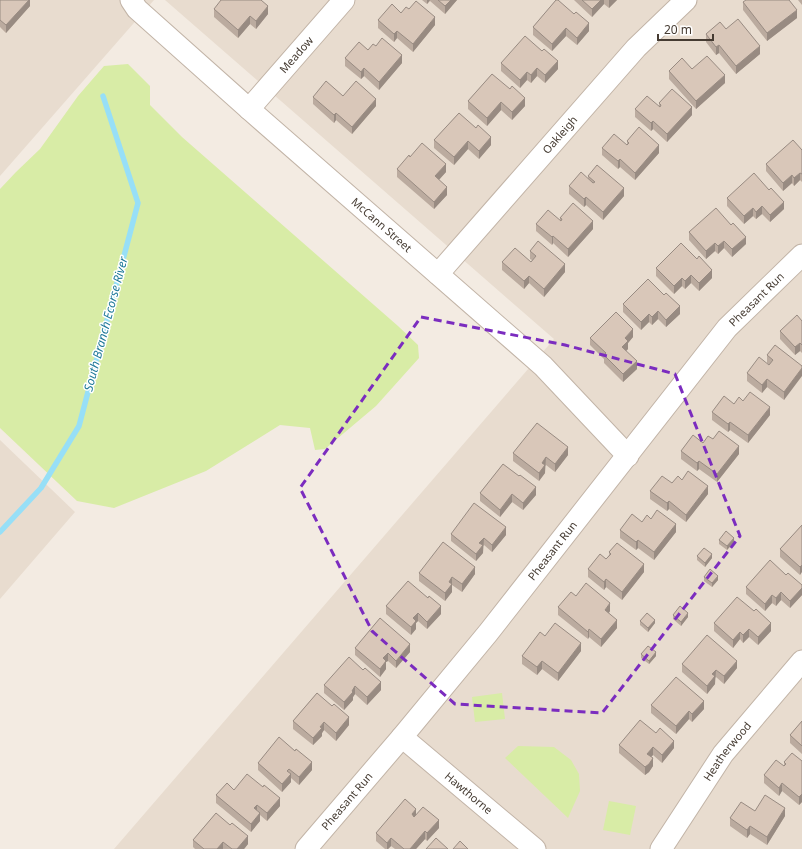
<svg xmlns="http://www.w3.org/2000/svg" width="802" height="849" viewBox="0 0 802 849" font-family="'Noto Sans',sans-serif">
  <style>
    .residential { fill: #e8dccf }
    .green { fill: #d8eca6 }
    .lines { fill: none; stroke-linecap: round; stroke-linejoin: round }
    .stream { stroke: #97dff7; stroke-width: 5.5 }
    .minor-casing { stroke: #c2b4a7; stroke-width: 23 }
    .minor { stroke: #fff; stroke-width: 21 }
    .wall { fill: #bbab9f }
    .shaded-wall { fill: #988b82 }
    .building { fill: #d9c7b9; stroke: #988b82 }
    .marked { fill: none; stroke: #7b2cbf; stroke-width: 3; stroke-dasharray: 8 5; stroke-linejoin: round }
    .labels { text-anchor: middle; stroke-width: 3; stroke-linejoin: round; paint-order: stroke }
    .street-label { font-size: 11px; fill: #453b32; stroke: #fff }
    .water-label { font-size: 12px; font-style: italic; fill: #1f7999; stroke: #fff }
  </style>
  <rect width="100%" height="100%" fill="#f3ebe2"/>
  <path class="residential" d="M0 0H154L0 176Z
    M165 0H802V849H114L554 339Z
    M0 440 75 512 0 599Z"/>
  <path class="green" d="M128 64 150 86V105L182 137 398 326 418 345 419 358 376 406 325 449 315 450 310 428 280 425 206 471 114 508 77 501 0 428V189L16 172 40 149 78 96 104 66Z
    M502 693 505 719 475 722 472 697Z
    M518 746 554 747 571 760 579 774 580 791 568 818 505 758Z
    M609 801 636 806 630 835 603 830Z"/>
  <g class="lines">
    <path class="stream" d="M0 532 41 488 79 426 138 203 103 96"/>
    <g class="minor-casing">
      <g id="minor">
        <path id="s1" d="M131 0 137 9 249 109 543 366 628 456"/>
        <path id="s2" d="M249 109 344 0"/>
        <path id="s3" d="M438 274 636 48 686 0"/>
        <path id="s4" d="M402 737 535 849"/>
        <path id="s5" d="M306 849 402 737 488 633 727 328 802 255"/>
        <path id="s6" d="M661 849 723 754 802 661"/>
      </g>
    </g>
    <use href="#minor" class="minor"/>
  </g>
  <path class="wall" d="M0 0H30V6L6 33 0 27Z
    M422 0H457L445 14 430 1 427 4Z
    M556 0 589 31 577 45 566 36 552 51 533 35V27Z
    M574 0H617L609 8 604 4 592 17Z
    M798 0H802V5Z
    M743 2 797 18 767 41 743 10Z
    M214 9 268 14 256 29 250 24 238 38 214 17Z
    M401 13 435 25 413 52 397 38 394 42 378 28V20Z
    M726 29 760 54 736 74 719 53 716 55 706 42V34Z
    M376 46 402 63 379 90 364 76 361 79 345 66V58L368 50Z
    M542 51 558 69 545 83 537 76 531 83 527 80 520 88 501 71V63Z
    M692 69 725 83 696 109 669 79V71Z
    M492 74 525 106 512 120 501 110 487 126 468 109V101Z
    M343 96 376 106 352 134 336 120 334 123 313 104V97Z
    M659 103 692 115 667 142 653 129 651 131 635 117V109L659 106Z
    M459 113 491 145 479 159 468 149 454 165 434 148V140Z
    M627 141 659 153 635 180 620 167 618 169 602 155V148L627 145Z
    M802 150V182L800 180 794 186 792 183 783 191 766 171V164Z
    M410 157 446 172 439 180 447 195 434 209 397 177V169Z
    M588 176 624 196 603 220 586 205 584 207 569 194V186L588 178Z
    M727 198 784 209 770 222 762 214 756 219 753 216 744 224 727 206Z
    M560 218 593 229 568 257 553 243 552 245 536 231V224L560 220Z
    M689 232 746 244 732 257 724 248 718 254 715 251 706 259 689 240Z
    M530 251 565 272 544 297 529 283 524 289 502 270V262H531L532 260 530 259Z
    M656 268 712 278 699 291 691 283 685 289 682 286 674 294 656 276Z
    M623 304 680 314 666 327 658 319 652 325 649 322 641 330 623 312Z
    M802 321V353L800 351 795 355 780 339V331Z
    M633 337 628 343V349L626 351 637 369 623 382 604 363V359L590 345V338Z
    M767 355 802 366 784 400 767 387 762 393 747 381V373L769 365 767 363Z
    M743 401 770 415 748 443 730 430 728 432 712 420V412Z
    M713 439 739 454 717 482 699 469 697 471 681 459V451Z
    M513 453 568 455 555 472 546 465 545 466V473L539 481 513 461Z
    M503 464 536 495 523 510 512 502 500 517 480 501V493Z
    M672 483 708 494 686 522 669 509 667 511 650 499V491Z
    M651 519 676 532 654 560 638 548 636 550 620 538V530Z
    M802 525 800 575 780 557V549Z
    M451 534 506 535 492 552 484 545 483 546V553L476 561 451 541Z
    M719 540 734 542 727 550 719 544Z
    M609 552 644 572 622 600 606 587 604 590 588 577V569L606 559 609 555Z
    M697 556 712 558 705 567 697 560Z
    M419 573 475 574 462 592 452 585V592L445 601 419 581Z
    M786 575 802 585V595L790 608 781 600 776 606 772 603 765 611 746 594V587Z
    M704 577 718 580 712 587 704 581Z
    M576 596 610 611 609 613 617 628 601 647 589 637 588 639 558 615V607Z
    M428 598 441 614 427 629 418 621 416 623V629L411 635 386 614V606Z
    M754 611 771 631 758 645 749 637 743 643 740 639 733 648 714 631V623Z
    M673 615 688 617 681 626 673 619Z
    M640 621 655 623 648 632 640 625Z
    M545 636 581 651 558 681 542 669 537 675 522 664V656Z
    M355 648 410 652 396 668 388 661 386 662V669L380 677 355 655Z
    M641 654 656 656 649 664 641 658Z
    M682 664 737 668 724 684 716 677 715 678V684L707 694 682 672Z
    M363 670 381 690 367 705 355 694 353 697V700L344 710 324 693V685Z
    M317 693 349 725 336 741 324 730 322 733V736L313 745 293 729V721Z
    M651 705 704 709 692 722 689 719 676 734 651 713Z
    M802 721V754L790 743V735Z
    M619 745 674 748 662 763 653 755 651 757 653 766 649 772 645 775 619 753Z
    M295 751 312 770 299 785 291 778V782L282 792 258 770V763Z
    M802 761V802L799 805 782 791 779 796 764 783V775L784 766V762Z
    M234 790 280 806 267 821 260 815V821L251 832 216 803V795Z
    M755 811 785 816 767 845 750 834 747 838 730 826V818Z
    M216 813 248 844 244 849H195L193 847V840Z
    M416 814 439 828 427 841 425 839 416 849H395L391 846 388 849H385L376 841V833Z"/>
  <path class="shaded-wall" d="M29 0H30V6L6 33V25Z
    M427 0H430L427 4Z
    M451 0H457L445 14V6Z
    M601 0H604V4L592 17V9Z
    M609 0H617L609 8Z
    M268 6V14L256 29V21Z
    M797 10V18L767 41V33Z
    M250 16V24L238 38V30Z
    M435 17V25L413 52V44Z
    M589 23V31L577 45V38Z
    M566 28V36L552 51V44Z
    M397 31V38L394 42V34Z
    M719 45V53L716 55V47Z
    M760 46V54L736 74V66Z
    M402 55V63L379 90V82Z
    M558 61V69L545 83V75Z
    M364 68V76L361 79V72Z
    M537 68V76L531 83V75Z
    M527 72V80L520 88V80Z
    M725 75V83L696 109V101Z
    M525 98V106L512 120V112Z
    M376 99V106L352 134V127Z
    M501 102V110L487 126V118Z
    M692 107V115L667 142V134Z
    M336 113V120L334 123V115Z
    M653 121V129L651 131V123Z
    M491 137V145L479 159V151Z
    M468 141V149L454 165V157Z
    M659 145V153L635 180V173Z
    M620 159V167L618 169V161Z
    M446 164V172L435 184V176Z
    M800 173V180L794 186V178Z
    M792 175V183L783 191V183Z
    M447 187V195L434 209V202Z
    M624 188V196L603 220V212Z
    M586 197V205L584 207V199Z
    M784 202V209L770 222V215Z
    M762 206V214L756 219V212Z
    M753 208V216L744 224V216Z
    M593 221V229L568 257V249Z
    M553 236V243L552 245V237Z
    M746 237V244L732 257V249Z
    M724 241V248L718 254V246Z
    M715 243V251L706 259V251Z
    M565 264V272L544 297V289Z
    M712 270V278L699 291V283Z
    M691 275V283L685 289V281Z
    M529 276V283L524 289V281Z
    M682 278V286L674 294V286Z
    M680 306V314L666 327V320Z
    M658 311V319L652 325V317Z
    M649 314V322L641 330V322Z
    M633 329V337L628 343V349L622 355V347L625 338Z
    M800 343V351L795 355V347Z
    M637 361V369L623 382V374Z
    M802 368V376L784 400V392Z
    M767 379V387L762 393V385Z
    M770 407V415L748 443V435Z
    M730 422V430L728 432V424Z
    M739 446V454L717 482V474Z
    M568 447V455L555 472V464Z
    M546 457 545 473 539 481V473L542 463Z
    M699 461V469L697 471V463Z
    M708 486V494L686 522V515Z
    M536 487V495L523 510V503Z
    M512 494V502L500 517V510Z
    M669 501V509L667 511V503Z
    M676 524V532L654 560V552Z
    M506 527V535L492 552V545Z
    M484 538 483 553 476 561V554L479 543Z
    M734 538V542L727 550V546Z
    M638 540V548L636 550V542Z
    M712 554V558L705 567V563Z
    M644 564V572L622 600V592Z
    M802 565V572L800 575V567Z
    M475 567V574L462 592V584Z
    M718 576V580L712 587V583Z
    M452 577V592L445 601V593L449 582Z
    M606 579V587L604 590V582Z
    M802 588V595L790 608V601Z
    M781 592V600L776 606V598Z
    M772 595V603L765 611V604Z
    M610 603V611L605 618V610Z
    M441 606V614L427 629V622Z
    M418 613V621L416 623V629L411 635V627L413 618Z
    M688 613V617L681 626V622Z
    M617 620V628L601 647V639Z
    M655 620V623L648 632V628Z
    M771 623V631L758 645V637Z
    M589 629V637L588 639V632Z
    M749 629V637L743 643V635Z
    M740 632V639L733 648V640Z
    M581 643V651L558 681V673Z
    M410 644V652L396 668V661Z
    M656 652V656L649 664V661Z
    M388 653V661L386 662V669L380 677V669L383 658Z
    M542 661V669L537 675V667Z
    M737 661V668L724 684V676Z
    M716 670 715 684 707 694V686L712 674Z
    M381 682V690L367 705V697Z
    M355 686V694L353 697V700L344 710V702Z
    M704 701V709L692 722V714Z
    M689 711V719L676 734V726Z
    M349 717V725L336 741V733Z
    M324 722V730L322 733V736L313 745V738Z
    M674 741V748L662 763V755Z
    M653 747V755L647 761V754Z
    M653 758V766L649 772 645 775V767Z
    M312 762V770L299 785V777Z
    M291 774V782L282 792V784Z
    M782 783V791L779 796V788Z
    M802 794V802L799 805V797Z
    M280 798V806L267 821V813Z
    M257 805V813L254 808Z
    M785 808V816L767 845V837Z
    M416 809V817L412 822V814Z
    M260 813V821L251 832V824Z
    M439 820V828L427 841V833Z
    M750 826V834L747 838V830Z
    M425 831V839L416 849H410Z
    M248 836V844L244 849H237Z
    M391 838V846L388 849H387V843Z
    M223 842V849H217Z"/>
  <path class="building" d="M0 0H29L6 25 0 20Z
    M221 0H261L268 6 256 21 250 16 238 30 214 9Z
    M438 0H451L445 6Z
    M556 0H558L574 14 576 12 589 23 577 38 566 28 552 44 533 27Z
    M582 0H601L592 9Z
    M746 0H789L797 10 767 33 743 2Z
    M416 1 435 17 413 44 397 31 394 34 378 20 392 4 401 13 406 7 409 9Z
    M738 19 760 46 736 66 719 45 716 47 706 34 720 22 726 29Z
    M525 36 542 51 544 49 558 61 545 75 537 68 531 75 527 72 520 80 501 63Z
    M382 38 402 55 379 82 364 68 361 72 345 58 359 42 368 50 373 44 376 46Z
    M707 56 725 75 696 101 669 71 682 58 692 69Z
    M492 74 510 89 512 86 525 98 512 112 501 102 487 118 468 101Z
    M326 81 343 96 356 81 376 99 352 127 336 113 334 115 313 97Z
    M672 89 692 107 667 134 653 121 651 123 635 109 647 96 660 107 661 105 659 103Z
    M459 113 476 128 478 125 491 137 479 151 468 141 454 157 434 140Z
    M639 127 659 145 635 173 620 159 618 161 602 148 614 134 627 145 629 143 627 141Z
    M793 140 802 150V174L800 173 794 178 792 175 783 183 766 164Z
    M422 143 446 164 435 176 447 187 434 202 397 169 409 155 410 157Z
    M597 165 624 188 603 212 586 197 584 199 569 186 581 172 593 183 595 182 588 176Z
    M754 173 769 190 771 188 784 202 770 215 762 206 756 212 753 208 744 216 727 198Z
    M573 203 593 221 568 249 553 236 552 237 536 224 548 210 561 221 562 219 560 218Z
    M716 208 731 225 733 223 746 237 732 249 724 241 718 246 715 243 706 251 689 232Z
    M538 241 565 264 544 289 529 276 524 281 502 262 515 248 531 262 536 256 530 251Z
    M681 243 697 259 699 256 712 270 699 283 691 275 685 281 682 278 674 286 656 268Z
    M648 279 664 295 666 293 680 306 666 320 658 311 652 317 649 314 641 322 623 304Z
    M616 312 633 329 625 338 628 341 622 347 637 361 623 374 604 355 606 353 590 338Z
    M797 315 802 321V345L800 343 795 347 780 331Z
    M775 345 802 366V368L784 392 767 379 762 385 747 373 759 357 769 365 773 360 767 355Z
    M750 392 770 407 748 435 730 422 728 424 712 412 724 396 734 404 739 397 743 401Z
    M537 423 568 447 555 464 546 457 542 463 545 465 539 473 513 453Z
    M719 431 739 446 717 474 699 461 697 463 681 451 693 435 703 443 708 436 713 439Z
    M503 464 519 476 520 475 536 487 523 503 512 494 500 510 480 493Z
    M688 471 708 486 686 515 669 501 667 503 650 491 662 476 672 483 678 476 682 480Z
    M474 503 506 527 492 545 484 538 479 543 483 545 476 554 451 534Z
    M657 510 676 524 654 552 638 540 636 542 620 530 632 514 642 522 647 515 651 519Z
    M802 525V565L800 567 780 549Z
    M726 531 734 538 727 546 719 540Z
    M443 542 475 567 462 584 452 577 449 582 452 584 445 593 419 573Z
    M617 543 644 564 622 592 606 579 604 582 588 569 600 554 606 559 611 554 609 552Z
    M704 548 712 554 705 563 697 556Z
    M770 560 786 575 788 573 802 585V588L790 601 781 592 776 598 772 595 765 604 746 587Z
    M710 569 718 576 712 583 704 577Z
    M408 581 428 598 429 596 441 606 427 622 418 613 413 618 416 621 411 627 386 606Z
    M586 583 610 603 605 610 617 620 601 639 589 629 588 632 558 607 571 592 576 596Z
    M737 597 754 611 756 609 771 623 758 637 749 629 743 635 740 632 733 640 714 623Z
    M680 606 688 613 681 622 673 615Z
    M647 613 655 620 648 628 640 621Z
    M380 618 410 644 396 661 388 653 383 658 386 661 380 669 355 648Z
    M555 623 581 643 558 673 542 661 537 667 522 656 540 632 545 636Z
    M707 635 737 661 724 676 716 670 712 674 715 676 707 686 682 664Z
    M648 646 656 652 649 661 641 654Z
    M349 657 363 670 365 668 381 682 367 697 355 686 352 691 353 692 344 702 324 685Z
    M676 677 704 701 692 714 689 711 676 726 651 705Z
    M317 693 332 706 334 704 349 717 336 733 324 722 320 727 322 728 313 738 293 721Z
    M640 720 656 733 660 728 674 741 662 755 653 747 647 754 653 758 649 764 645 767 619 745Z
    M802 721V746L790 735Z
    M279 737 295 751 296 749 312 762 299 777 289 769 287 771 291 774 282 784 258 763Z
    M792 753 802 761V794L799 797 782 783 779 788 764 775 776 760 784 766 786 764 784 762Z
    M247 774 263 787 264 785 280 798 267 813 257 805 254 808 260 813 251 824 216 795 227 783 234 790Z
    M765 795 785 808 767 837 750 826 747 830 730 818 741 802 755 811Z
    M405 799 416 809 412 814 414 817 423 807 439 820 427 833 425 831 410 849H404L391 838 387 843 376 833Z
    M216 813 230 825 232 823 248 836 237 849H232L223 842 217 849H204L193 840Z
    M436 838 448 849H426Z
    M460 841 468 849H453Z"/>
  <path class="marked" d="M421 317 565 345 675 374 740 536 602 713 455 704 372 631 300 488Z"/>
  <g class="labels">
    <g class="street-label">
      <text dy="4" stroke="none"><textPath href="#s2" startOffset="72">Meadow</textPath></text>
      <text dy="4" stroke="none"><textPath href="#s3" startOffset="185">Oakleigh</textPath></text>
      <text dy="4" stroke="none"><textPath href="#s1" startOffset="337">McCann Street</textPath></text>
      <text dy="4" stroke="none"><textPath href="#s5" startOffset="711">Pheasant Run</textPath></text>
      <text dy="4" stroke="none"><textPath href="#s5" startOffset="387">Pheasant Run</textPath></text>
      <text dy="4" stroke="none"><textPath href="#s6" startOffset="118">Heatherwood</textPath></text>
      <text dy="4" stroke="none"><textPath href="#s4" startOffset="87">Hawthorne</textPath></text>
      <text dy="4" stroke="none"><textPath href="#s5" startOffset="63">Pheasant Run</textPath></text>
    </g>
    <g class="water-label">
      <text transform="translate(106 324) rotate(-75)" y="4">South Branch Ecorse River</text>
    </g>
  </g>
  <path d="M658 34v6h55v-6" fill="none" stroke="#453b32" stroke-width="2"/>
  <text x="664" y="34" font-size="12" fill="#453b32" stroke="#ffffff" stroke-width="3" paint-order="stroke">20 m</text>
</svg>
